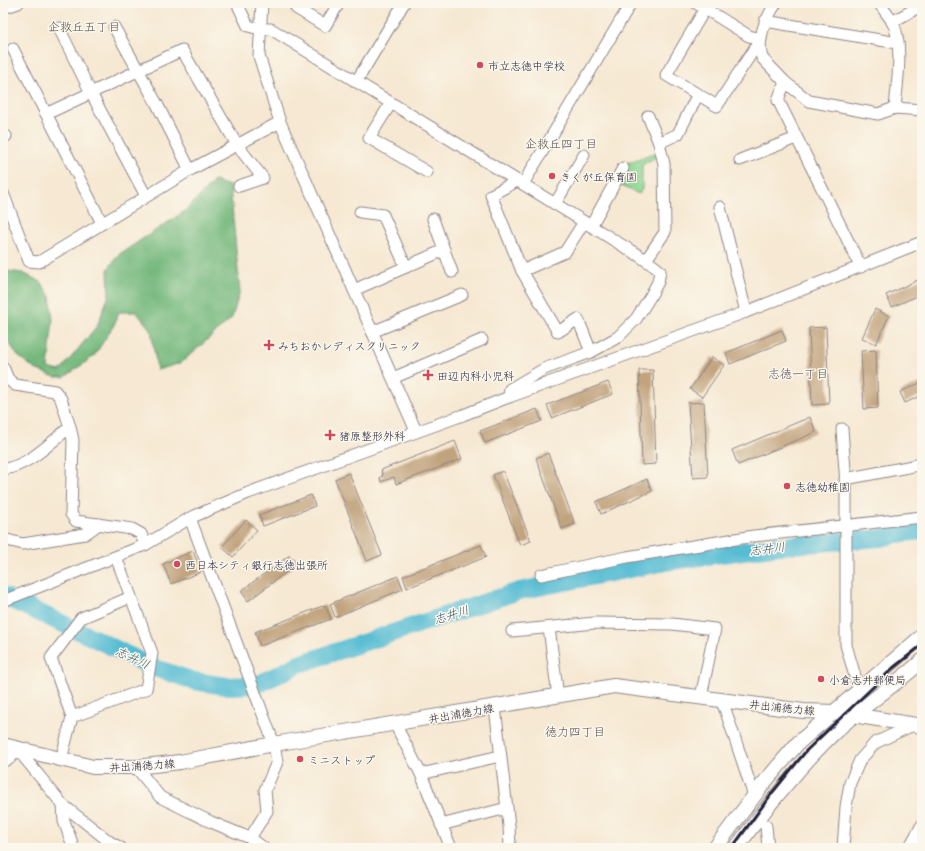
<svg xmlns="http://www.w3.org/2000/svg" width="925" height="851" font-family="'Playpen Sans','Klee One',sans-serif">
<rect width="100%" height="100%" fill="#fbf7ec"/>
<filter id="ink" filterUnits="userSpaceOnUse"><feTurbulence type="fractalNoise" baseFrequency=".025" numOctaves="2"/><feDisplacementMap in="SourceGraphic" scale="8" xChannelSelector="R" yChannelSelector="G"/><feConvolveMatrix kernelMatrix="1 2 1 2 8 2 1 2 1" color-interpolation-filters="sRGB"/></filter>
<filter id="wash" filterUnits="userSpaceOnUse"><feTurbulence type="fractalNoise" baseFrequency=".012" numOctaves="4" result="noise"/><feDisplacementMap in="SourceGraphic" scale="16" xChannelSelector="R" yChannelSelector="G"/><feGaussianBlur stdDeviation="0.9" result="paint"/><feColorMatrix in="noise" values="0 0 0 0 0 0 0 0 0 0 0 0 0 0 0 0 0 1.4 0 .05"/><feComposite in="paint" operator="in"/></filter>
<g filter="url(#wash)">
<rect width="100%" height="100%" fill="#f6e8d2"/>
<polygon fill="#8fd792" stroke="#587c66" points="658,151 659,155 642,165 642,189 639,194 617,184 625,165 628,163"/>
<polygon fill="#73b87c" stroke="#4a6d5c" points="214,181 230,186 240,291 232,318 181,363 157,370 151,330 136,312 119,312 114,325 94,356 65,377 55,377 35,369 18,356 4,335 3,274 7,271 23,273 41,282 50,296 53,319 48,368 60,371 97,326 109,295 108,269 118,255 185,211"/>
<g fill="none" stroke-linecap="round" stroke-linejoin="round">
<polyline stroke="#55bcd3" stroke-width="18" points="3,596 100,641 152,667 194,681 225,686 257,685 299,664 519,591 671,561 779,546 881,538 896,534 922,531"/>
</g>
<g id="blocks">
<g fill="#c1a37d">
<polygon points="922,278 922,294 892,307 886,295"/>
<polygon points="875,309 889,316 876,344 862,338"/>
<polygon points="826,327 829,404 812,405 809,328"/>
<polygon points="782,330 786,341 730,364 726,353"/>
<polygon points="876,350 878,408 864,409 861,351"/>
<polygon points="712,357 724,365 702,397 690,389"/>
<polygon points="639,370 653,370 656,464 642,465"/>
<polygon points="608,382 613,394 552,418 547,405"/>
<polygon points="922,382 922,395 905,403 900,392"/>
<polygon points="704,402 708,477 693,478 688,403"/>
<polygon points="537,409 542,421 485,443 480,431"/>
<polygon points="810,417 816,432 738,465 732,450"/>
<polygon points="455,441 462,459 396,484 394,477 381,482 380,477 383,476 381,470"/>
<polygon points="548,453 575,524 562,529 536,458"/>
<polygon points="503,471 531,541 520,545 493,475"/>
<polygon points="349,473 382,555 367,561 335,479"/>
<polygon points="647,479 652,491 601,514 596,502"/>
<polygon points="311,495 315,506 263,526 259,515"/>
<polygon points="246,520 257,530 233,557 222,547"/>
<polygon points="481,545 486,557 407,588 403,576"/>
<polygon points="193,551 201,572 171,584 163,564"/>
<polygon points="290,555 297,564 248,601 241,591"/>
<polygon points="398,576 403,589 335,617 330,604"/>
<polygon points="325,605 331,619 260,646 255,632"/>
</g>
</g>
</g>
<g filter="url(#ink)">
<use href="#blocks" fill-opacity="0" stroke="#8c8586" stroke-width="1"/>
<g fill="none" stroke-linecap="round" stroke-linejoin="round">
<g stroke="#8c8586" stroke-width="13">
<g id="minor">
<polyline points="237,3 248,26 260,29 271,29 638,255 654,266 660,271 658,282 650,297 636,319 618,337 591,352 544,369 510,389 509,397"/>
<polyline points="262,3 259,56 280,122 416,431"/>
<polyline points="296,3 296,8 325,26 339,3"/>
<polyline points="696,3 749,36 761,39"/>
<path d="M776 3C766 19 756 38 762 58L785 82 809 101 878 114 895 108 922 110"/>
<path d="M879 3C883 9 888 15 892 21 904 43 897 84 895 108"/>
<polyline points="3,8 18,3"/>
<polyline points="705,9 666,75 717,106 760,40"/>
<polyline points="765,21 898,43"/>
<polyline points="892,22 922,5"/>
<polyline points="114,27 157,104 190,170"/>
<polyline points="59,28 91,93 146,196"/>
<polyline points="13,49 102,223"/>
<polyline points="356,82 404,3"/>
<polyline points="785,82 778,100 861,267"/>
<polyline points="391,103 369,138 427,172"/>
<polyline points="46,114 182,50 237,145 263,178 239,186"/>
<polyline points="3,137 6,136"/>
<polyline points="659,143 678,134 698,94"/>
<polyline points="740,160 796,138"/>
<polyline points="517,181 491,195 522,271 565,252 584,222"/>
<polyline points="523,184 631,3"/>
<polyline points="3,193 29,261 39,262 190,170 280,122"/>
<polyline points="555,204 584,155"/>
<polyline points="720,207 746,312"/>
<polyline points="360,212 383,215 406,267"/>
<polyline points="433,219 452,272"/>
<polyline points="591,226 623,168"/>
<polyline points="646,260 665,232 664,164 659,143 648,116"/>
<polyline points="522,271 558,332 578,319 591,352"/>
<polyline points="354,290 444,250"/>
<polyline points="372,332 462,295"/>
<polyline points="3,367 8,379 15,385 55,391 61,399 70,427 73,440 71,514 76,521 132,529 141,534 145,545"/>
<polyline points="393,378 482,340"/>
<polyline points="842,429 846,484 846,645 859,690"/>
<path d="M3 469C28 467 51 442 70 427"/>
<polyline points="845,479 918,465 922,460"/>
<polyline points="190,518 274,744 277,762 265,790 267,811 250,838"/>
<polyline points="3,539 23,544 85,534 99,524"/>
<polyline points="541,575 627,557 754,536 922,517"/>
<polyline points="3,601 145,545 190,518 248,493 463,415 509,397 746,312 922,242"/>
<polyline points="549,628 558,696"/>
<polyline points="512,631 595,623 672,624 715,629 701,697"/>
<polyline points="721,700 726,712 754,796"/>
<polyline points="495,707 509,826 510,848"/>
<polyline points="72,717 51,658 81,618 131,597"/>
<polyline points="395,724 421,774 451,848"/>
<polyline points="61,760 72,717 146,689 152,653 116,557"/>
<polyline points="3,761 9,759 18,750 63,805 110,842 121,848"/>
<polyline points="136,767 160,797 211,822 250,838 264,848"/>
<polyline points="421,774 500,756"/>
<polyline points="63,805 64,821 72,843 71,848"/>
<polyline points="758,818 766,826 768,848"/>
<polyline points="441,825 507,808"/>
<polyline points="843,848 846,807 850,783 860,760 875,743 913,725"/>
<polyline points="909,848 922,825"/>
</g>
</g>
<g stroke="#8c8586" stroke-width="16">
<g id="major">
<polyline points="3,745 93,767 136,767 180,762 274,744 614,686 766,706 803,711 834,712 922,726"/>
<polyline points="715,848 763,784 798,743 922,636"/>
<path d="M736 848C767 806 799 766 837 730 864 705 895 685 922 661"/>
</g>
</g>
<use href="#minor" stroke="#fff" stroke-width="11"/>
<use href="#major" stroke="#fff" stroke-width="14"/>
<polyline stroke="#22223b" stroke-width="3" points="732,848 772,793 807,750 893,668 922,645"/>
</g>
</g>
<g fill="#d1495b" stroke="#fbf7ec" stroke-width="1.5">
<circle cx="480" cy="65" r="4"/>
<circle cx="552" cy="176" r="4"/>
<path d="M267 339h4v4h4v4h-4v4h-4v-4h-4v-4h4z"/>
<path d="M426 369h4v4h4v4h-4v4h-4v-4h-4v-4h4z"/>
<path d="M328 429h4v4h4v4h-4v4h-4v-4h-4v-4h4z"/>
<circle cx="787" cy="486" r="4"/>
<circle cx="177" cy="564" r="4"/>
<circle cx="821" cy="679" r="4"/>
<circle cx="300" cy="759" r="4"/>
</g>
<g text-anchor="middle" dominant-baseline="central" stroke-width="3" stroke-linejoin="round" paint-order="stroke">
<g font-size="11" fill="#22223b" stroke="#fbf7ec" text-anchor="start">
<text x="488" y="65">市立志徳中学校</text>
<text x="560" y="176">きくが丘保育園</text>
<text x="278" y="345">みちおかレディスクリニック</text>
<text x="437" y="375">田辺内科小児科</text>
<text x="339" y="435">猪原整形外科</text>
<text x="795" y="486">志徳幼稚園</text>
<text x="185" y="564">西日本シティ銀行志徳出張所</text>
<text x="829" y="679">小倉志井郵便局</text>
<text x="308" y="759">ミニストップ</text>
</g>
<g font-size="11" fill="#22223b" stroke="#fbf7ec">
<text transform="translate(782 707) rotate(6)">井出浦徳力線</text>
<text transform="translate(461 713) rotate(-10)">井出浦徳力線</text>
<text transform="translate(142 765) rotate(-4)">井出浦徳力線</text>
</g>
<g font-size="12" fill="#5a4f52" stroke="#fbf7ec">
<text x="84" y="26">企救丘五丁目</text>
<text x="561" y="143">企救丘四丁目</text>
<text x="798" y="373">志徳一丁目</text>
<text x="575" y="731">徳力四丁目</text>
</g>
<g font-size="12" font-style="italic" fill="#345870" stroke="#fbf7ec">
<text transform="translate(767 548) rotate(-7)">志井川</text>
<text transform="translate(451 614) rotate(-18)">志井川</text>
<text transform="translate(133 657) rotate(25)">志井川</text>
</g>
</g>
<rect width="925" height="851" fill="none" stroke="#fbf7ec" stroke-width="16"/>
</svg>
